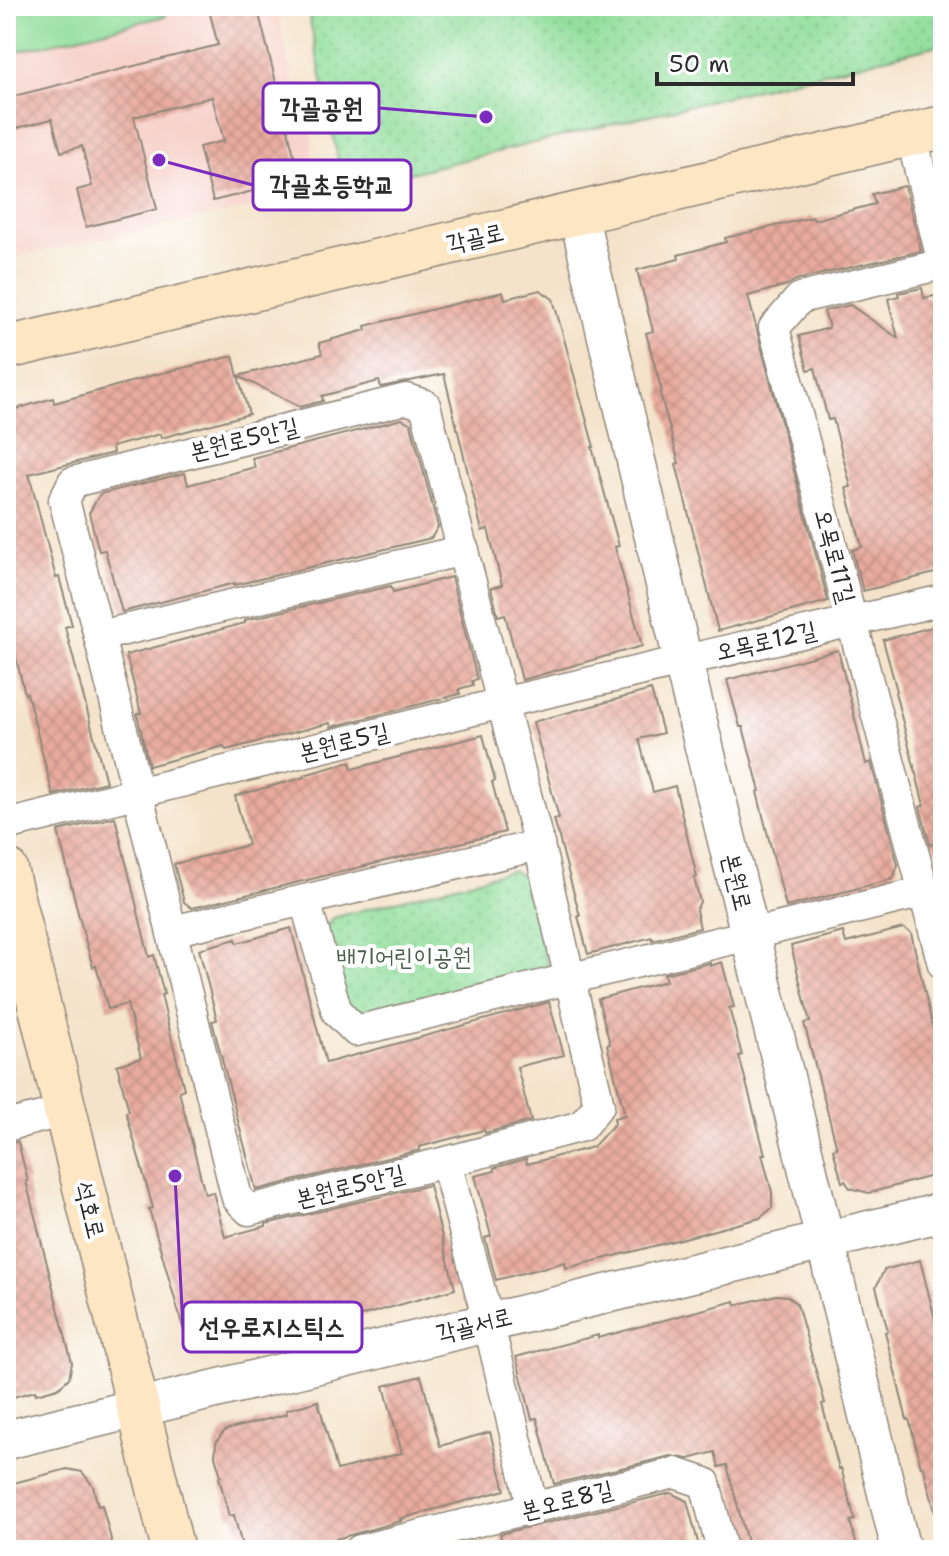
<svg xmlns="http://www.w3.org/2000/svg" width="949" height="1556" font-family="'Shantell Sans','Poor Story',sans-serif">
<defs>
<pattern id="grass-dots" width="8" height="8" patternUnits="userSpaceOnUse" patternTransform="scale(2)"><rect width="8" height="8" fill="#92de9b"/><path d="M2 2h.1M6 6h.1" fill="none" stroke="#7ebf86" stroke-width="1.8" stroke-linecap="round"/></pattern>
<pattern id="building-cross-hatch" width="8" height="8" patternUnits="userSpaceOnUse" patternTransform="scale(2)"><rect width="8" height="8" fill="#e8ab9e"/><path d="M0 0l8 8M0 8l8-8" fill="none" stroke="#c79388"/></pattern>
</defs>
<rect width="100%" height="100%" fill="#fff"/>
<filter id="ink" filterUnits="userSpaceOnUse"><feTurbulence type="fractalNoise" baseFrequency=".0125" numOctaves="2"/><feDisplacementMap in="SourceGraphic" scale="16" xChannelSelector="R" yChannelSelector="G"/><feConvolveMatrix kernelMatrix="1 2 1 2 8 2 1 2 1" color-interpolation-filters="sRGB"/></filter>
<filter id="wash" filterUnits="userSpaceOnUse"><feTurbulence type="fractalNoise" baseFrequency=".006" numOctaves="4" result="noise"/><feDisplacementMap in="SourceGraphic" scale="32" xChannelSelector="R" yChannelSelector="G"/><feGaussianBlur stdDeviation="1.8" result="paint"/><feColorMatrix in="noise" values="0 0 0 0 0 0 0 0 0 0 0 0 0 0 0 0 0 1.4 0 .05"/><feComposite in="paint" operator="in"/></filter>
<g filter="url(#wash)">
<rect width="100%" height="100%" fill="#f4e3ca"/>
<polygon fill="#f7d0c9" points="6,6 277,6 296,101 312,127 312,194 6,259"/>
<g fill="url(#grass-dots)" stroke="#5e8463" stroke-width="2">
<polygon points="307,6 943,6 943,44 344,189"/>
<polygon points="512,870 524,877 548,967 541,979 349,1020 325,929 332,918"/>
</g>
<polygon fill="#92de9b" stroke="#5e8463" stroke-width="2" points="6,6 164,6 166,16 6,54"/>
<g id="blocks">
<g fill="url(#building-cross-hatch)">
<polygon points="208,6 257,6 300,179 213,201 199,147 224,141 212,97 134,117 157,209 86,227 77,190 92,186 82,146 61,152 52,119 6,131 6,98 218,45"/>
<polygon points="905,186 921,251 796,280 787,285 748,296 828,601 718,631 676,464 679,463 660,393 662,392 646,333 653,331 637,270 679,259 678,255 726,242 725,238 813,217 814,220 875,204 872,194"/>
<polygon points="922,288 924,298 935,296 943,327 943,571 863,591 852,550 862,547 846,488 851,487 833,419 828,420 815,368 808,370 799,336 829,328 824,311 850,305 898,338 888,299 899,296 898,293"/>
<polygon points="540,290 553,299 594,447 592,447 619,546 615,547 642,646 522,680 505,614 498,616 491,588 502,585 488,529 482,531 444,374 381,387 379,381 322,396 323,401 300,407 238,376 249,414 161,438 160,434 112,447 113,453 29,474 56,578 59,577 72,625 65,627 106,782 53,795 27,693 25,694 13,646 15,646 6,611 6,412 53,398 54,403 145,378 145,377 233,356 238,376 322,354 319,343 366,330 365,326 503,292 505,299"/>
<polygon points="402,419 411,424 438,527 431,538 235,585 235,583 122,612 105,550 99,551 89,513 100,494 185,473 188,485 255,467 252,458"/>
<polygon points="451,577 477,679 472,681 473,685 459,689 460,694 331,727 330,723 226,750 224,746 149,766 137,714 141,713 126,655 245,623 245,620 391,586 393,592"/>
<polygon points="943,624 943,849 936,850 934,844 930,845 920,807 924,805 895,692 897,691 883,640"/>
<polygon points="838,650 866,764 871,762 898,865 893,879 786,907 757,792 760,791 743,727 740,727 727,680"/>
<polygon points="651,690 663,733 639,739 653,792 675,786 697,877 694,878 700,902 696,910 700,928 652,940 652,937 588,954 578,916 580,916 554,819 559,818 533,722"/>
<polygon points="483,735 495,781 492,782 505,832 192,908 184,902 174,864 248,845 235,796 305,777 304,775 350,762 352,769"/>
<polygon points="115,817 149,957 154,955 164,994 161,995 184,1089 179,1091 205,1194 213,1192 225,1237 266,1226 266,1224 429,1185 455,1289 336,1323 335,1319 263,1338 261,1332 202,1348 186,1338 149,1209 153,1208 126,1112 129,1111 117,1065 141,1058 127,1004 108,1009 96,966 93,967 79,917 58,831"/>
<polygon points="291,928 326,1063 549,1002 564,1055 517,1067 531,1121 485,1133 484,1130 419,1147 420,1150 256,1190 212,1021 217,1020 199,949 236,939 237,943"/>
<polygon points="903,928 911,933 934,1032 943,1030 943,1173 869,1193 850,1188 845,1181 842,1182 833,1149 837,1148 804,1023 810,1022 791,946 843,932 846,943"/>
<polygon points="722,962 734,1007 729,1008 742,1055 739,1056 765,1154 762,1154 772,1192 772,1208 760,1218 639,1250 566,1268 565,1262 496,1280 485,1238 491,1236 475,1176 495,1171 494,1168 526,1159 527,1164 593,1147 615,1123 614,1118 625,1115 607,1045 610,1044 598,999 666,981 664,974 710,963 710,966"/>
<polygon points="18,1142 28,1181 26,1181 72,1363 69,1378 58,1388 36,1394 35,1391 6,1399 6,1144"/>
<polygon points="920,1260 935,1319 943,1317 943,1514 936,1515 923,1466 921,1467 909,1419 907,1420 885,1332 888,1331 876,1287 884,1270"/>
<polygon points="776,1295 788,1296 797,1304 825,1403 822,1404 839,1469 841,1468 855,1520 850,1521 858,1550 749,1550 727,1465 719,1467 715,1452 689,1459 671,1456 554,1484 537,1418 532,1419 516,1357 598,1335 598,1338 735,1301 736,1305"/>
<polygon points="421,1376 440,1446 490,1432 505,1490 400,1519 401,1521 296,1550 243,1550 234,1515 229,1516 219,1477 221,1476 215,1456 216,1443 221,1435 226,1430 287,1414 286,1410 318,1401 337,1470 402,1453 384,1386"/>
<polygon points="67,1469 82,1472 93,1486 98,1506 102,1505 113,1547 101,1550 6,1550 6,1485"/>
<polygon points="671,1493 687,1501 700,1550 504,1550 500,1534"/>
</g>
</g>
</g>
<g filter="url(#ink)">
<use href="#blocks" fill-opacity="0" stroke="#90877a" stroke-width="2"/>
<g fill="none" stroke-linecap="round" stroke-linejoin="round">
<g stroke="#90877a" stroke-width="33">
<g id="minor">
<polyline points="911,135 943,263"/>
<polyline points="943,264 800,298 774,328 943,964"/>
<polygon points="406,399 425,405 539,845 599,1105 582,1126 446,1162 249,1210 237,1198 99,636 64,500 73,482"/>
<polyline points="99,636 464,550"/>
<polyline points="6,825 502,703 943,600"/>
<polyline points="305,901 337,1012 356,1031 924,892"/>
<polyline points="172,931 539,845"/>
<polyline points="6,1126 65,1111"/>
<polyline points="446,1162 488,1321 533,1509"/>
<polyline points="360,1550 675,1473 705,1483 722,1550"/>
</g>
</g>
<g stroke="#90877a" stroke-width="41">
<g id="tertiary">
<polyline points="578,213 683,661 901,1550"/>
<polyline points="6,1440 943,1212"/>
</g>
</g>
<g stroke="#90877a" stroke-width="45">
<g id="secondary">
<polyline points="6,348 943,127"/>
<polyline points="6,869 173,1550"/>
</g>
</g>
<use href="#minor" stroke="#fff" stroke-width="30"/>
<use href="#tertiary" stroke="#fff" stroke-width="38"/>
<use href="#secondary" stroke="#fce6c4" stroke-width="42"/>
</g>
</g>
<g text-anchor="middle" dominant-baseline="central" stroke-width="8" stroke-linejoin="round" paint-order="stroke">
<g font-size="24" fill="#2b2b2b" stroke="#fff">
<text transform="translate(475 238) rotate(-13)">각골로</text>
<text transform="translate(244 439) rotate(-14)">본원로5안길</text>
<text transform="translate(835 556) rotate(75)">오목로11길</text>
<text transform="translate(766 641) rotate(-13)">오목로12길</text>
<text transform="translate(344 742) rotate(-14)">본원로5길</text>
<text transform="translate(737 882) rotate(76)">본원로</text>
<text transform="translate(350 1186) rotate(-14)">본원로5안길</text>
<text transform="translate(90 1210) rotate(76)">석호로</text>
<text transform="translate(474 1325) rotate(-14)">각골서로</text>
<text transform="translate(567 1500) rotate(-14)">본오로8길</text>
</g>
<g font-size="24" fill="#4a614d" stroke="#fff">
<text x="404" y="957">배기어린이공원</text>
</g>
</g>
<path fill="none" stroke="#7b2cbf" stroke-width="3" d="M486 117L379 108M159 160L253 185M175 1176L183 1327"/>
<g fill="#7b2cbf" stroke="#fff" stroke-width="3">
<circle cx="486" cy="117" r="8"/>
<circle cx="159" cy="160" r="8"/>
<circle cx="175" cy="1176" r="8"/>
</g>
<g fill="#fff" stroke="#7b2cbf" stroke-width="3">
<rect x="263" y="83" width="116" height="50" rx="8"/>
<rect x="253" y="160" width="158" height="50" rx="8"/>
<rect x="183" y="1302" width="179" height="50" rx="8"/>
</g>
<g font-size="26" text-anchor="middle" font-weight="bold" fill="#2b2b2b">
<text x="321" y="117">각골공원</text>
<text x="332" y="194">각골초등학교</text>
<text x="272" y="1336">선우로지스틱스</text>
</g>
<rect width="949" height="1556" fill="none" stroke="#fff" stroke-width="32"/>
<path d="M657 72v12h196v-12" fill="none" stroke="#2b2b2b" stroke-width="4"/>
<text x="669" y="72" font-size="24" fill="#2b2b2b" stroke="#ffffff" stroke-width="6" paint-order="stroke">50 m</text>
</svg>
